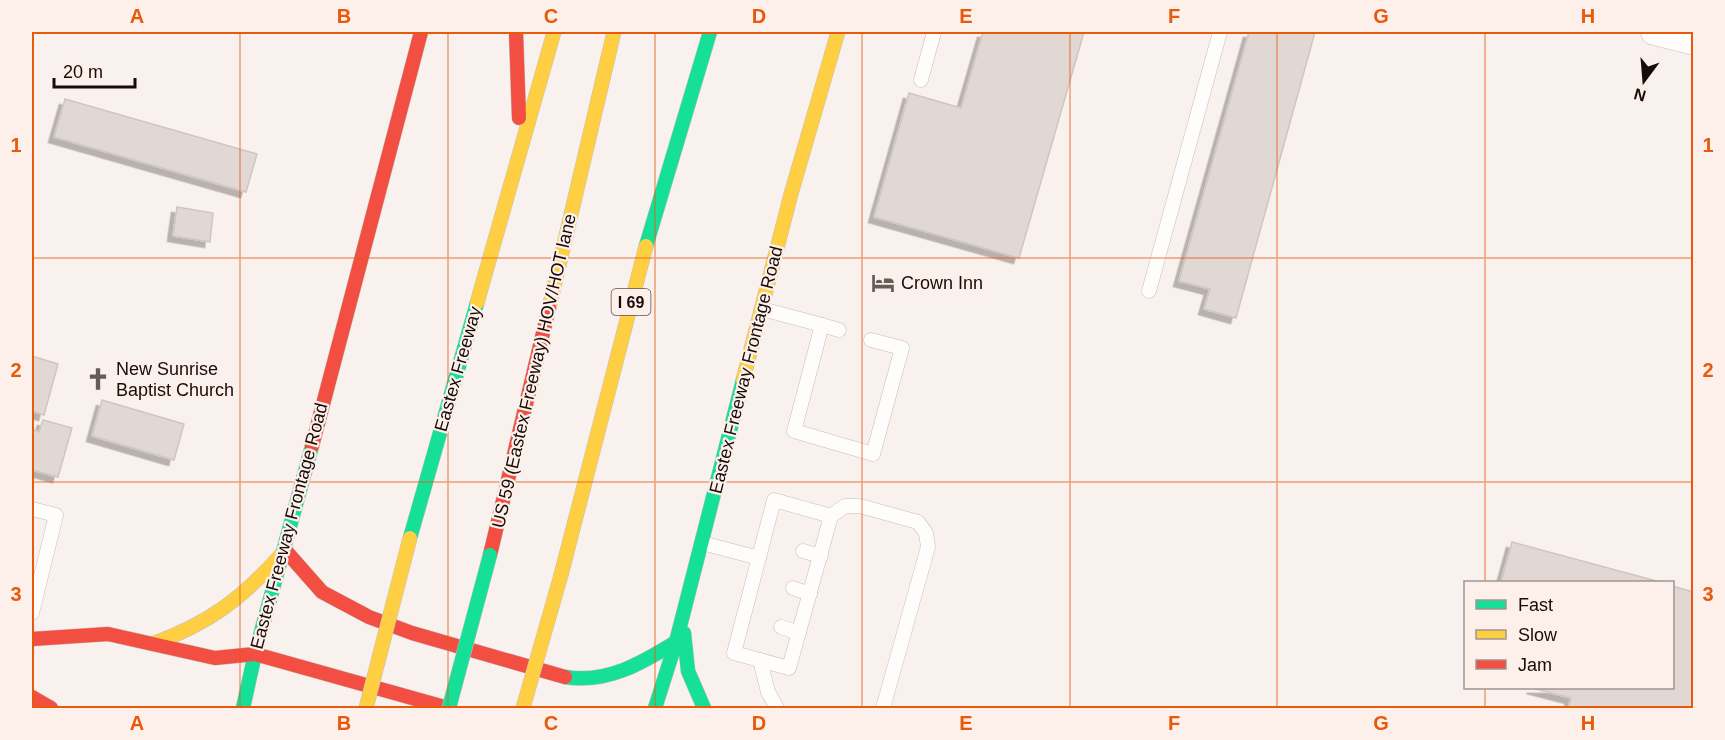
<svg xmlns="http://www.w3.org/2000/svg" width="1725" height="740" font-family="Arial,sans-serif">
<defs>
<filter id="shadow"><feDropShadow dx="-5.5" dy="5.5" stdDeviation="0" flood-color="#0004"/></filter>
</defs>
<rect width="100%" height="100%" fill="#f9f1ee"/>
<g fill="#e1d8d4" stroke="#cfc6c2" stroke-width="1.5" filter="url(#shadow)">
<polygon points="983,32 1084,32 1019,258 874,217 909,93 961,108"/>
<polygon points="1249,32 1315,32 1236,318 1204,309 1210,289 1179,281"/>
<polygon points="65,99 257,154 246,192 54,137"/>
<polygon points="177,207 213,213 210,242 173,236"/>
<polygon points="32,356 58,364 44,415 32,411"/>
<polygon points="102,400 184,424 174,460 92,436"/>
<polygon points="43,420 72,428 58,477 32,470 32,429 39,432"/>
<polygon points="1512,542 1660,582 1501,582"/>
<polygon points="1672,586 1694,592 1694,708 1568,708 1571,698 1532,688 1672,688"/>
</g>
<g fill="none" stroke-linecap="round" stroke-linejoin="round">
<g stroke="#c7beba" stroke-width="15">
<g id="lane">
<polyline points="921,80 934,32"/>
<polyline points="1149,291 1220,32"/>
<polyline points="762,309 822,325 794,431 873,454 902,348 871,340"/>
<polyline points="822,325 839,330"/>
<polyline points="32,509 56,515 32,613"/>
<polyline points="831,516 774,500 734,653 789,668 831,516 845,506 860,506 918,522 926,533 928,547 883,708"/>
<polyline points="702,543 759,558"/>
<polyline points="803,551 821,556"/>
<polyline points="793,588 810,594"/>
<polyline points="781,627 799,633"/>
<polyline points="760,660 768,692 777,708"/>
</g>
</g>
<g stroke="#c7beba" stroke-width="27">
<polyline id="street" points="1654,32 1694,42"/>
</g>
<g stroke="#c7beba" stroke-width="15">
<g id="fast">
<polyline points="646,246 710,32"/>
<polyline points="410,538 477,303"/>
<polyline points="684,633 688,671 704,708"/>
<path d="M565 677C607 684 642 663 676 642"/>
<polyline points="243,708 255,654 312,446"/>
<polyline points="655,708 676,642 743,380"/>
</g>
</g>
<g stroke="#c7beba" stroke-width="15">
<g id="slow">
<polyline points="477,303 554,32"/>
<polyline points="549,308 614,32"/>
<polyline points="743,380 791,194 838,32"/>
<polyline points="561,575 646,246"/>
<path d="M152 644C208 624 240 600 280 556"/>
</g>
</g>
<g stroke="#c7beba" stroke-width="15">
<g id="jam">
<polyline points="516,32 519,118"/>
<polyline points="312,446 421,32"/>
<polyline points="285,550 322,592 369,617 412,633 565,677"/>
<polyline points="490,555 549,308"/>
<polyline points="32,639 108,634 215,658 255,654 448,708"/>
<polyline points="32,697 51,708"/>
</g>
</g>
<use href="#lane" stroke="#fefdfc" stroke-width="14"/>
<use href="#street" stroke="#fefdfc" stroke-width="26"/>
<use href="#fast" stroke="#16e098" stroke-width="14"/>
<use href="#slow" stroke="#ffcf43" stroke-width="14"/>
<use href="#jam" stroke="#f24e42" stroke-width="14"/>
<g stroke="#c7beba" stroke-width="15" stroke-linecap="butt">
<polyline id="fast-bridge" points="449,708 490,555"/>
</g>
<g stroke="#c7beba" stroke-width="15" stroke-linecap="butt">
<g id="slow-bridge">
<polyline points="366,708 410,538"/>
<polyline points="523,708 561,575"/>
</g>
</g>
<use href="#fast-bridge" stroke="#16e098" stroke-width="14"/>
<use href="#slow-bridge" stroke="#ffcf43" stroke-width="14"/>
</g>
<path fill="none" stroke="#e8590c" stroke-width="1.5" stroke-opacity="0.55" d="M240 32V708M448 32V708M655 32V708M862 32V708M1070 32V708M1277 32V708M1485 32V582M32 258H1694M32 482H1694M1485 688V708"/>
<defs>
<g id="hotel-bare" transform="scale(1.8)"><path d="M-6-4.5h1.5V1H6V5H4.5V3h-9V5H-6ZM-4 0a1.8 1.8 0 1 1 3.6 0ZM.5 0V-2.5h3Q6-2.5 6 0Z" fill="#655c58" stroke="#fdf0ea" stroke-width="2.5" paint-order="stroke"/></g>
<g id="church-bare" transform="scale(1.8)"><path d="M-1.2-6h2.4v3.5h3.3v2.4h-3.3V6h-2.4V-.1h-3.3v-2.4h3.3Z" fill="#655c58" stroke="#fdf0ea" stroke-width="2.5" paint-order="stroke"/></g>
</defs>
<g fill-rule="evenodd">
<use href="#hotel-bare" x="883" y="283"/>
<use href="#church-bare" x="98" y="379"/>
</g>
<g text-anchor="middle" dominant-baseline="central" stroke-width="4.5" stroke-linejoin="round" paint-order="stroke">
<rect fill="#fdf0ea" stroke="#5b504c" stroke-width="1.5" x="611.5" y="289" width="39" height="26" rx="4.5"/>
<g font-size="16" font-weight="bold" fill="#160c08">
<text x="631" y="302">I 69</text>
</g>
<g font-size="18" fill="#160c08" stroke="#fdf0ea" text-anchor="start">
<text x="901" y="283">Crown Inn</text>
<text x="116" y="369">New Sunrise<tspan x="116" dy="21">Baptist Church</tspan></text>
</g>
<g font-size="18" fill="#160c08" stroke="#fdf0ea">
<text transform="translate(458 369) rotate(-74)">Eastex Freeway</text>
<text transform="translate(746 370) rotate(-76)">Eastex Freeway Frontage Road</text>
<text transform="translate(534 371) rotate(-77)">US 59 (Eastex Freeway) HOV/HOT lane</text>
<text transform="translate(289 526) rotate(-75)">Eastex Freeway Frontage Road</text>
</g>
</g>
<rect width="1725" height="740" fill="none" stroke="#fdf0ea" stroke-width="66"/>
<rect x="1464" y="581" width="210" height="108" fill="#fdf0ea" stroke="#a19590" stroke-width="1.5"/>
<rect x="1476" y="600" width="30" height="9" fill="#16e098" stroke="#a19590" stroke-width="1.5"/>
<text x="1518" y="611" font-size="18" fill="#160c08">Fast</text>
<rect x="1476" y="630" width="30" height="9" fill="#ffcf43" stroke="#a19590" stroke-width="1.5"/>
<text x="1518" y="641" font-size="18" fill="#160c08">Slow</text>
<rect x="1476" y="660" width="30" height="9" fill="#f24e42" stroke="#a19590" stroke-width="1.5"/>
<text x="1518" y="671" font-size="18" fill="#160c08">Jam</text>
<g transform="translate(1644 81) rotate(196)" stroke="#fdf0ea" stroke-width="4.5" paint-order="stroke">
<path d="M0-4.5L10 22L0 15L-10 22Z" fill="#160c08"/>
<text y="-9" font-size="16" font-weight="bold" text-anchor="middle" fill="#160c08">N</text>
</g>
<path d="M54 78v9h81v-9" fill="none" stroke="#160c08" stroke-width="3"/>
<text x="63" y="78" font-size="18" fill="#160c08" stroke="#fdf0ea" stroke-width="4.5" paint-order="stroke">20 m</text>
<rect x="33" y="33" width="1659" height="674" fill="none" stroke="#e8590c" stroke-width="2"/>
<g font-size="20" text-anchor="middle" font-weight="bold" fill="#e8590c">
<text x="137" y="23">A</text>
<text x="344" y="23">B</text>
<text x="551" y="23">C</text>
<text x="759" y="23">D</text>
<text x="966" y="23">E</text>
<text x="1174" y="23">F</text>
<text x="1381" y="23">G</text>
<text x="1588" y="23">H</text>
<text x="16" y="152">1</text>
<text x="1708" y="152">1</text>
<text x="16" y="377">2</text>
<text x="1708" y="377">2</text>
<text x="16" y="601">3</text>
<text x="1708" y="601">3</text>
<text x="137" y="730">A</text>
<text x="344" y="730">B</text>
<text x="551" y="730">C</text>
<text x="759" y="730">D</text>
<text x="966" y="730">E</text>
<text x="1174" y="730">F</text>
<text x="1381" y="730">G</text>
<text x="1588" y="730">H</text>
</g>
</svg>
